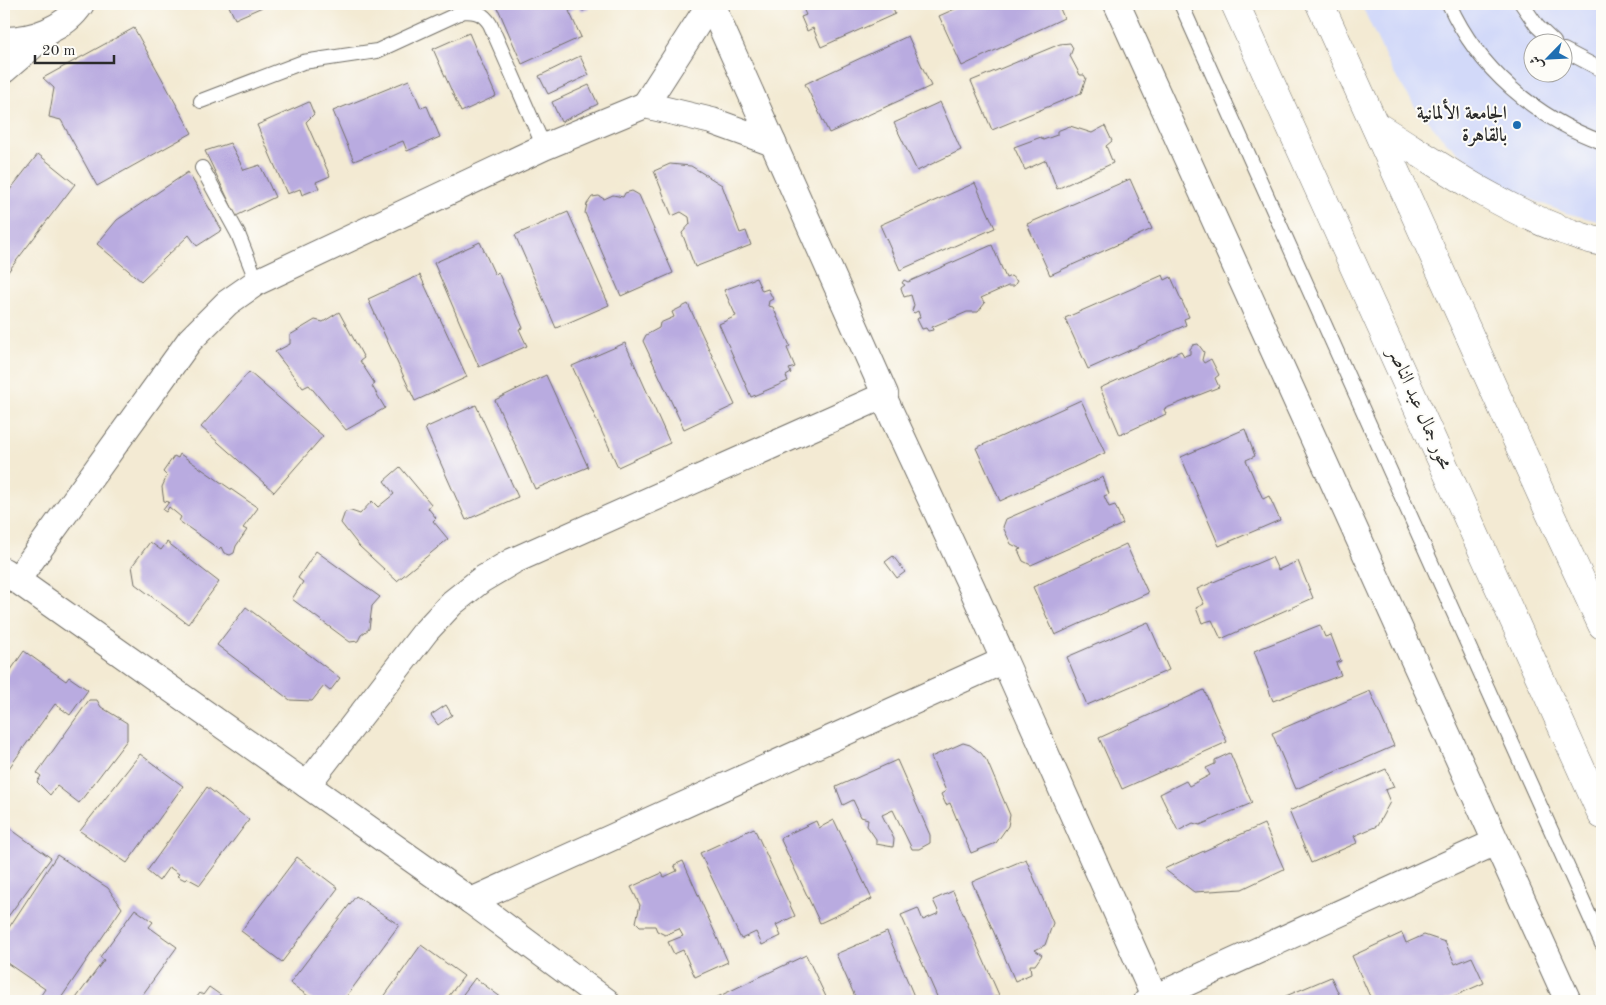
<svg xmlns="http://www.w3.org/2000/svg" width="1606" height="1005" font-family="'Old Standard TT',Amiri,serif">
<rect width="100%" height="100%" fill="#fdfcf7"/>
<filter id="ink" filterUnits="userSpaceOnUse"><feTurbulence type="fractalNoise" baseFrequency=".02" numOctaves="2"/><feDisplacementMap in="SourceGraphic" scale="10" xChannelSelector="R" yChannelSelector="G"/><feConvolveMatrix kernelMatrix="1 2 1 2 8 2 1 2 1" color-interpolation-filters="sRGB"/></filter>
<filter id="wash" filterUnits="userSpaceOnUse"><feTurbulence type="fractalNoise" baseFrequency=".0096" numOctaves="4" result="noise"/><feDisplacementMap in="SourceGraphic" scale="20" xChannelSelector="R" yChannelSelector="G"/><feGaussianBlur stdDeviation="1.12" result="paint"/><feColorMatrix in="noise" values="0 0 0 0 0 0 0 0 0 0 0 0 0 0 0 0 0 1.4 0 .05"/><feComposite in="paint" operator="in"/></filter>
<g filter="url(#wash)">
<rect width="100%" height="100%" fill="#f3ead3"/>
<path fill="#d2d9f9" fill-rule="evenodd" d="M1361 4H1602V222L1566 213 1523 196 1483 172 1447 143 1416 108 1391 69ZM1534 42H1564V72H1534Z"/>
<g id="blocks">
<g fill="#b9abe0">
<polygon points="228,4 269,4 235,19"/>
<polygon points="496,4 591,4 589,8 583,11 578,7 569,11 581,37 522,64"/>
<polygon points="801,4 891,4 895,14 821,47 813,28 807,31 801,17 806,15"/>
<polygon points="966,4 1058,4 1064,18 962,66 939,16"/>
<polygon points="134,28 192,133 97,186 61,120 49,117 54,88 43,78"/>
<polygon points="469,33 496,96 461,112 433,49"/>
<polygon points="908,36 931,86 829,133 805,84"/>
<polygon points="1070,43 1073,48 1070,56 1080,75 1084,75 1086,78 1081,93 992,130 971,81 1060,44"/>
<polygon points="580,56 589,75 548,94 539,76"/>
<polygon points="409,80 421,108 427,106 440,137 407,151 403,141 354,161 333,111"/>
<polygon points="589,85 598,104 561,122 552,102"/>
<polygon points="309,102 314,114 306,122 330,176 316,182 319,188 302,195 300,189 287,194 257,125"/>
<polygon points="940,102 961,150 917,171 894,123"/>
<polygon points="1070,126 1092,133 1105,126 1112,141 1106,146 1113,163 1057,189 1046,160 1025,170 1014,147 1041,137 1043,140 1057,135 1057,131"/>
<polygon points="230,143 244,170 260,165 275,197 236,216 205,151"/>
<polygon points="38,154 75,184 4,277 4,189 9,191"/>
<polygon points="670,164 691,166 722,185 740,233 746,231 751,245 695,267 682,233 690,224 689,217 681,212 672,216 654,171"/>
<polygon points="188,172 222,230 197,246 189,235 141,281 97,244 117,220"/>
<polygon points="1130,179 1152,229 1050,275 1027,224"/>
<polygon points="975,183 995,228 900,270 880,225"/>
<polygon points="632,191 639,195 673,273 621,296 585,213 587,204 592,197 599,196 604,199 613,195 623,197 625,193"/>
<polygon points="568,212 609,305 556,328 515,235"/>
<polygon points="480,242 495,275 498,272 523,328 519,329 527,346 479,367 434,263"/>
<polygon points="992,245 1006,278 1011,276 1017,281 1014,286 1008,286 981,298 985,303 978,312 967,312 932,327 933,330 928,331 926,328 922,329 917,319 920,317 918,311 914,313 912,311 914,305 911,295 904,297 901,288 905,285 902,283 904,280 908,282"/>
<polygon points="420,275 467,377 415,401 368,299"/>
<polygon points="1163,275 1165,280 1171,277 1189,317 1184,319 1186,325 1088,369 1065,318"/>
<polygon points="756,278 762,291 768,289 773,299 769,301 768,306 773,307 790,346 787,348 795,367 789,369 791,373 786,376 788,381 751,397 719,324 736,316 724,290"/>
<polygon points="688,304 735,405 684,429 643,341 646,335 659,328 660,323 674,317 672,312"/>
<polygon points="339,312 364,358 360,361 375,384 372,386 385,408 346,430 309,385 303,388 275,352 290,344 290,335 315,320 323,322"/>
<polygon points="625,343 670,443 618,467 572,366"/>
<polygon points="1198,344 1204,352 1202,360 1204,363 1211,359 1219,375 1215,378 1219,387 1164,409 1166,414 1120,435 1100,388 1181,351 1184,356 1190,354 1190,349 1193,345"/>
<polygon points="249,372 323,436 274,492 201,427"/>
<polygon points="546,375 588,467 535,489 495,400"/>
<polygon points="1081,400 1105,453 1000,501 976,448"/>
<polygon points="476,405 518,497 466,520 425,428"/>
<polygon points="1245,429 1255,456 1246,460 1263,499 1269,496 1280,520 1219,546 1181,457"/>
<polygon points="180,454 258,508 243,528 247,530 236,546 234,553 230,555 224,553 221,547 219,549 179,521 181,517 169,507 166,512 163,510 169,502 164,501 163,495 162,487 167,476 163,472 174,456 178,458"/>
<polygon points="400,467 431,504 428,508 436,518 433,521 448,539 397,581 359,546 341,523 345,512 351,511 360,514 372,501 378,507 394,494 384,481"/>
<polygon points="1103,477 1109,494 1104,496 1109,507 1115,505 1123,524 1031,565 1023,561 1018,550 1021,549 1011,544 1003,527 1006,519"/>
<polygon points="150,542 161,550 167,542 219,582 188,624 135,584 132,566"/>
<polygon points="1126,544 1148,593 1055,635 1033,587"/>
<polygon points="316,551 380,597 372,606 369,629 361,635 358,641 350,642 292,599 303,582 298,578"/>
<polygon points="893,556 905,572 897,578 885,562"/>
<polygon points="1272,557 1278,570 1298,561 1313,598 1221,639 1212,620 1202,623 1196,608 1204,604 1197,589"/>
<polygon points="246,607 340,678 330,691 324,686 312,701 290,700 217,645"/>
<polygon points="1148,622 1169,670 1087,705 1067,657"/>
<polygon points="1320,625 1325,637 1331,635 1341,661 1336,663 1341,675 1273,701 1254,651"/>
<polygon points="24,651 66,681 69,677 88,690 70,715 55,704 9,768 4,765 4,680"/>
<polygon points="1204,690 1227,742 1122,789 1099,738"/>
<polygon points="1370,691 1394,746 1296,789 1272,733"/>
<polygon points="89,700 97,700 101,707 127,723 127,740 79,803 57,786 50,795 37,782 41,776 37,773"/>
<polygon points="446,705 452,715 438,725 431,715"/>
<polygon points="963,743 970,745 981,753 987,761 1010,815 1008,826 996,843 971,853 950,803 946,805 941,794 946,791 931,757"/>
<polygon points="1230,753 1252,803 1200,825 1193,823 1178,831 1160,794 1186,781 1189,786 1210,775 1206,768 1215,764 1215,760"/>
<polygon points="140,754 183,786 127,863 80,831"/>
<polygon points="897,760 930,835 930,843 919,849 912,849 893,810 882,815 894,839 893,847 876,844 876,839 867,826 868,819 861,817 853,800 843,805 836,787"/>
<polygon points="1386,769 1394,787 1385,790 1390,802 1377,826 1354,836 1357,843 1311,863 1289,811"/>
<polygon points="207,787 249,820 200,885 187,878 185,880 177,876 179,874 169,867 159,881 147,871"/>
<polygon points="834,820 872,899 820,923 780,838 816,821 819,828"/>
<polygon points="1264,824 1284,869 1242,889 1194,892 1164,869"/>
<polygon points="5,825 51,858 4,922 4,826"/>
<polygon points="754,828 795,916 776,925 781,936 762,945 756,932 741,939 700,853"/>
<polygon points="57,855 108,888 122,908 59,1001 37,1001 45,989 4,961 4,942 8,935 4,937 4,935"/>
<polygon points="297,857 338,888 282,962 241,931"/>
<polygon points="1026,859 1053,923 1045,945 1035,950 1042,955 1035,965 1030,965 1031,974 1015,981 972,882"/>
<polygon points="683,861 728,962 695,977 683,950 674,954 668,942 683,936 679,929 665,935 657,931 655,926 640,926 636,922 640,905 631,887 662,873 664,877 677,871 674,865"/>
<polygon points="953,891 999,995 986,1001 939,1001 901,915 918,908 923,920 939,913 933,900"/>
<polygon points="356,896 399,925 343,1001 315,1001 290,983"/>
<polygon points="135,909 153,922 149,927 177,947 138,1001 74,1001 104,960 100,957"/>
<polygon points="887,932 916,1001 857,1001 836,954"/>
<polygon points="1402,933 1406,943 1424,935 1445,942 1455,964 1472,957 1484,983 1443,1001 1372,1001 1352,956"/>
<polygon points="421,945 464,976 445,1001 381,1001"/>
<polygon points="806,955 828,1001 709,1001"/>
<polygon points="1331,977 1342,1001 1274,1001"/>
<polygon points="475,978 506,1001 458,1001"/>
<polygon points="209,987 229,1001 194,1001 200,993 203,995"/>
</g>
</g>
</g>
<g filter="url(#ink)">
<use href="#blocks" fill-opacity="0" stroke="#716e66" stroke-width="1"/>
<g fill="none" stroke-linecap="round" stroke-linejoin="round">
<g stroke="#716e66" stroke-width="16">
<g id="service">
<polyline points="1181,4 1602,944"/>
<path d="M1449 4C1478 69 1536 118 1602 142"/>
<polyline points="1522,4 1537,26 1554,42"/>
<polyline points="1564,50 1602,70"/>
<path d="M201 101 303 62 377 51 464 11C476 11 483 13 490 24L544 147"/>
<polyline points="202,168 238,234 257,282"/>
</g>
</g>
<g stroke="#716e66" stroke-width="28">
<g id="minor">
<polyline points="711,4 885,394 883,396 972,588 1156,1001"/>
<polyline points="1117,4 1568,1001"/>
<path d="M4 40C32 40 65 29 81 4"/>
<polyline points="4,70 45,35"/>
<polyline points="645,105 710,4"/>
<polyline points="4,571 471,901 606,1001"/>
<polyline points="17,580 190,340 227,303 257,282 544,147 645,105 712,121 773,143"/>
<polyline points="307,785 426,631 452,603 481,580 513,561 883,396"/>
<polyline points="471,901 1003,661"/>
<polyline points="1147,1001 1496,842"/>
</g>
</g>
<g stroke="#716e66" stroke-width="29">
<g id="secondary">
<polyline points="1235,4 1602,815"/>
<polyline points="1320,4 1547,507 1602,625"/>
<path d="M1375 125C1435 162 1495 205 1562 230 1575 234 1588 240 1602 242"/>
</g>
</g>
<use href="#service" stroke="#fff" stroke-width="14"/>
<use href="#minor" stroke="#fff" stroke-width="26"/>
<use href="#secondary" stroke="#fff" stroke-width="28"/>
</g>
</g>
<circle fill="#1f6fb2" stroke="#fdfcf7" stroke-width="2" cx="1517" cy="125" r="5"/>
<g text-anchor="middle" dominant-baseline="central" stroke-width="4" stroke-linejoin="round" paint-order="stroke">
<g font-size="19" font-weight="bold" fill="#2b2b2b" stroke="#fdfcf7" text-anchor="end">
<text x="1507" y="114">الجامعة الألمانية<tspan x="1507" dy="22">بالقاهرة</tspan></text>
</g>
<g font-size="19" fill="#2b2b2b" stroke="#fdfcf7">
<text transform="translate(1419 409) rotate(66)">محور جمال عبد الناصر</text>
</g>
</g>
<rect width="1606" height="1005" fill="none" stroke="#fdfcf7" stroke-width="20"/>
<g transform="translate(1548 58) rotate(246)"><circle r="24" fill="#fdfcf7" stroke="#a9a8a5"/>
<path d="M0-4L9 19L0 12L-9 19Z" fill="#1f6fb2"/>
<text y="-8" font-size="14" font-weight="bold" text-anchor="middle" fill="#2b2b2b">ش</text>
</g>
<path d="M35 55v8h79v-8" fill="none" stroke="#2b2b2b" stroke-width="2.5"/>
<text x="42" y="55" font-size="15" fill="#2b2b2b" stroke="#fdfcf7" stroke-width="4" paint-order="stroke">20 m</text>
</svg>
